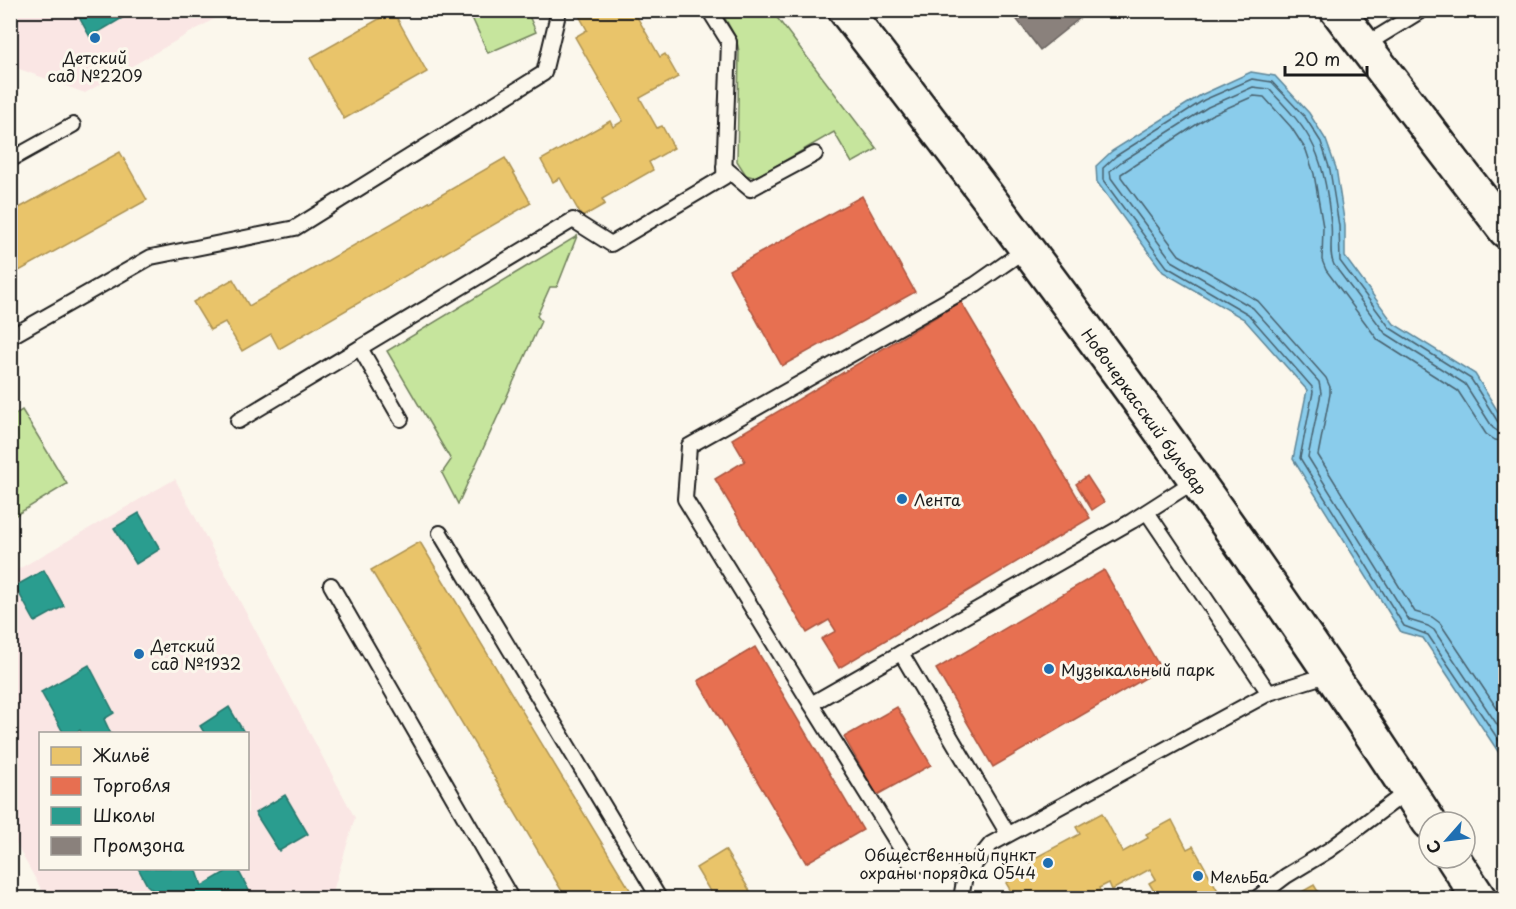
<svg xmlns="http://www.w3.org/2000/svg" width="1516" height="909" font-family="'Playpen Sans',sans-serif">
<rect width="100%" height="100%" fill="#fbf7ec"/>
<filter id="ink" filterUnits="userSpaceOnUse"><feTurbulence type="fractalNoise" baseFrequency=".0167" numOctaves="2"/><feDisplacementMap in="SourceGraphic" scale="12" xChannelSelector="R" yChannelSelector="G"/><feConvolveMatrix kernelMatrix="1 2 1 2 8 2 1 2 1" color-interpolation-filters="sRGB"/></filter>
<g filter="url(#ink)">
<g fill="#fae6e4" fill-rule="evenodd">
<polygon points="10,11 228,11 85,93 11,66"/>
<path d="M175 479 355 818 331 898H46L11 835 10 574ZM40 734H248V868H40Z"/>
</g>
<g fill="#c6e59d" stroke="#71805c" stroke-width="1.5">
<polygon points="469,11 527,11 536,32 488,53"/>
<polygon points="721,11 772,11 877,149 852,163 834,132 762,174 753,177 746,175 737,161 739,51 736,38"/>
<polygon points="577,236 557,287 550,287 537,316 541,321 458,504 442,473 451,460 387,351"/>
<polygon points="22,410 67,484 11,518 11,417"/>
</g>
<polygon fill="#8acceb" stroke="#5e8698" stroke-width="1.5" points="1251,72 1275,76 1309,113 1326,140 1336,168 1345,226 1345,257 1394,324 1475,374 1505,423 1505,762 1423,638 1401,632 1293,459 1307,390 1244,319 1163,272 1097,182 1096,166 1112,151 1201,95"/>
<g fill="#e9c46a" stroke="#ac9253" stroke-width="1.5">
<polygon points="576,10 633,10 660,57 665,54 678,77 640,98 657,128 662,126 674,148 649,162 653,170 602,199 605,204 582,217 560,178 553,182 541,160 610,121 613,127 623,121 575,37 587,30"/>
<polygon points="393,11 427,72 344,119 310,58"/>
<polygon points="120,152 147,200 10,276 10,213"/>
<polygon points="505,158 531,203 279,349 271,334 242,351 225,322 210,330 193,302 233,279 249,306"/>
<polygon points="420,542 635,898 566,898 371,570"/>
<polygon points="1102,813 1123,852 1148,838 1146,834 1172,820 1187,849 1193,846 1222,898 1158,898 1149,883 1156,879 1150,869 1112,890 1109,883 1099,888 1101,894 1098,895 1100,898 1015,898 1006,883 1033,868 1029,861 1080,834 1076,827"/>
<polygon points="725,850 753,896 748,898 714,898 696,868"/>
<polygon points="1314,885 1322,898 1291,898"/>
</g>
<g fill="#e76f51" stroke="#aa5641" stroke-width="1.5">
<polygon points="862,196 915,292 782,366 729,270"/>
<polygon points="961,302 1090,518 839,668 821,639 836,631 829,620 807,633 715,479 745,461 732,439"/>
<polygon points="1087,476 1104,502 1092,510 1076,484"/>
<polygon points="1104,570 1161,669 993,767 936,669"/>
<polygon points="755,647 863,830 806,863 698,681"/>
<polygon points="897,707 931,765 877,795 844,737"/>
</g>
<g fill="#2a9d8f" stroke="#26766c" stroke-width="1.5">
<polygon points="75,10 136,10 90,37"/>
<polygon points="139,513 160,549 136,564 114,528"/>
<polygon points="44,570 64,606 35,622 15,586"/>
<polygon points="89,665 114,713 104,719 111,734 82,734 80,730 73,734 64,734 41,692"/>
<polygon points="229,707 245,734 205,734 200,726"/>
<polygon points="285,795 308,834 279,851 255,813"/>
<polygon points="138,868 196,868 202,886 232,868 237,868 253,898 162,898 147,885"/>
</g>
<polygon fill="#8a817c" stroke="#69635f" stroke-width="1.5" points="1023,10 1090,10 1040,50 1015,17"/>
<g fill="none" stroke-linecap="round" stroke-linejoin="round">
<g stroke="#48626f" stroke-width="1.5">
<polyline points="1506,425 1498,422 1471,379 1390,328 1340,261 1339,226 1330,170 1321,142 1305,117 1272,82 1252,79 1204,100 1116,156 1103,168 1103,180 1167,267 1248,314 1312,387 1313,392 1300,458 1404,626 1428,635 1506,751"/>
<path d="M1506 433 1499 432 1493 428 1465 384 1385 333 1334 265C1328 253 1333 237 1331 224 1328 198 1325 171 1314 147 1304 125 1285 106 1269 89L1253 87 1208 107 1121 162 1110 171 1111 178 1172 261 1253 308 1319 382 1321 393 1308 457 1409 620 1428 626 1434 630 1506 738"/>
<polyline points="1506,442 1495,440 1486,434 1458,391 1378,340 1326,270 1322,260 1323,227 1314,174 1306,150 1291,127 1264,97 1254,96 1211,115 1121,174 1121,177 1179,255 1258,301 1326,378 1330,387 1330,394 1318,455 1415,612 1432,617 1440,623 1506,722"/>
</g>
<g stroke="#1c1c1c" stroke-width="18">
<g id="service">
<polyline points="1365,45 1422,10"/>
<polyline points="10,160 73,125"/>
<polyline points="724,167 750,189 815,154"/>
<polyline points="10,337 151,257 295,228 544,73 559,10"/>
<polyline points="360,348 401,419"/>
<polyline points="238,421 573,220 611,244 724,177 729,42 709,10"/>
<polyline points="1147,512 1269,693"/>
<polyline points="440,533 659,898"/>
<polyline points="331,585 511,898"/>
<polyline points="901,653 1008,834"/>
<polyline points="811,704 685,499 689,446 976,284 1026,249"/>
<polyline points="965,876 908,860 811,704 1132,521 1196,480"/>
<polyline points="961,898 965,876 991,844 1269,693 1330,674"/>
<polyline points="1257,898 1286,876 1329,850 1409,790"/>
</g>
</g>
<g stroke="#1c1c1c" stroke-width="38">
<g id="tertiary">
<path d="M845 10C1049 274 1248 542 1429 822"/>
<polyline points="1337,10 1506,231"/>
<polyline points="1453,858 1479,898"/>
</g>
</g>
<use href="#service" stroke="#fbf7ec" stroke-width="14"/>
<use href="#tertiary" stroke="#fbf7ec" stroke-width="33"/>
</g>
</g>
<g fill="#1f6fb2" stroke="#fbf7ec" stroke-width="2">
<circle cx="95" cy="38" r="6"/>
<circle cx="902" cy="499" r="6"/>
<circle cx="139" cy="654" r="6"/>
<circle cx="1049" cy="669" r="6"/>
<circle cx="1048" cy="863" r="6"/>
<circle cx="1198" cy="876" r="6"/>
</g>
<g text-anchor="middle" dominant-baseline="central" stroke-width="6" stroke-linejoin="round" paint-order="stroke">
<g font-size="16" fill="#1c1c1c" stroke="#fbf7ec" text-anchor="start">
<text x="95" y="57" text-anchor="middle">Детский<tspan x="95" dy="18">сад №2209</tspan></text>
<text x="914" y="499">Лента</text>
<text x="151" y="645">Детский<tspan x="151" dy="18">сад №1932</tspan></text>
<text x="1061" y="669">Музыкальный парк</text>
<text x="1036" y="854" text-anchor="end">Общественный пункт<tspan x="1036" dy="18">охраны порядка 0544</tspan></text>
<text x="1210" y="876">МельБа</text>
</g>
<g font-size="16" fill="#1c1c1c" stroke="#fbf7ec">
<text transform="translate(1145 411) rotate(54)">Новочеркасский бульвар</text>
</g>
</g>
<rect width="1516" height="909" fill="none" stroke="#fbf7ec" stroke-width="36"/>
<rect x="18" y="18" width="1480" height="873" fill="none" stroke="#1c1c1c" stroke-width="2" filter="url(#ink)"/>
<rect x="39" y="732" width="210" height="138" fill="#fbf7ec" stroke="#a29f99" stroke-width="1.5"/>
<rect x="51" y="747" width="30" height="18" fill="#e9c46a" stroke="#a29f99" stroke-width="1.5"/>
<text x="93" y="762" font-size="18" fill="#1c1c1c">Жильё</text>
<rect x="51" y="777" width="30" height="18" fill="#e76f51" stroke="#a29f99" stroke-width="1.5"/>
<text x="93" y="792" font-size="18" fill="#1c1c1c">Торговля</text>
<rect x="51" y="807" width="30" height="18" fill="#2a9d8f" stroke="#a29f99" stroke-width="1.5"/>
<text x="93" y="822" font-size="18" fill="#1c1c1c">Школы</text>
<rect x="51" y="837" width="30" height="18" fill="#8a817c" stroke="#a29f99" stroke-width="1.5"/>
<text x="93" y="852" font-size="18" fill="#1c1c1c">Промзона</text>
<g transform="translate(1447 840) rotate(242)"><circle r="28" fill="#fbf7ec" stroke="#a29f99" stroke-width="1.5"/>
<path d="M0-4.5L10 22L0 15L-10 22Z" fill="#1f6fb2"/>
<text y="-9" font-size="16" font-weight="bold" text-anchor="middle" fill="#1c1c1c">С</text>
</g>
<path d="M1285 66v9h82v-9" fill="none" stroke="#1c1c1c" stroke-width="3"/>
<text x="1294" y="66" font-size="18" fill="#1c1c1c" stroke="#fbf7ec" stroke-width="4.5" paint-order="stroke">20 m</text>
</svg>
